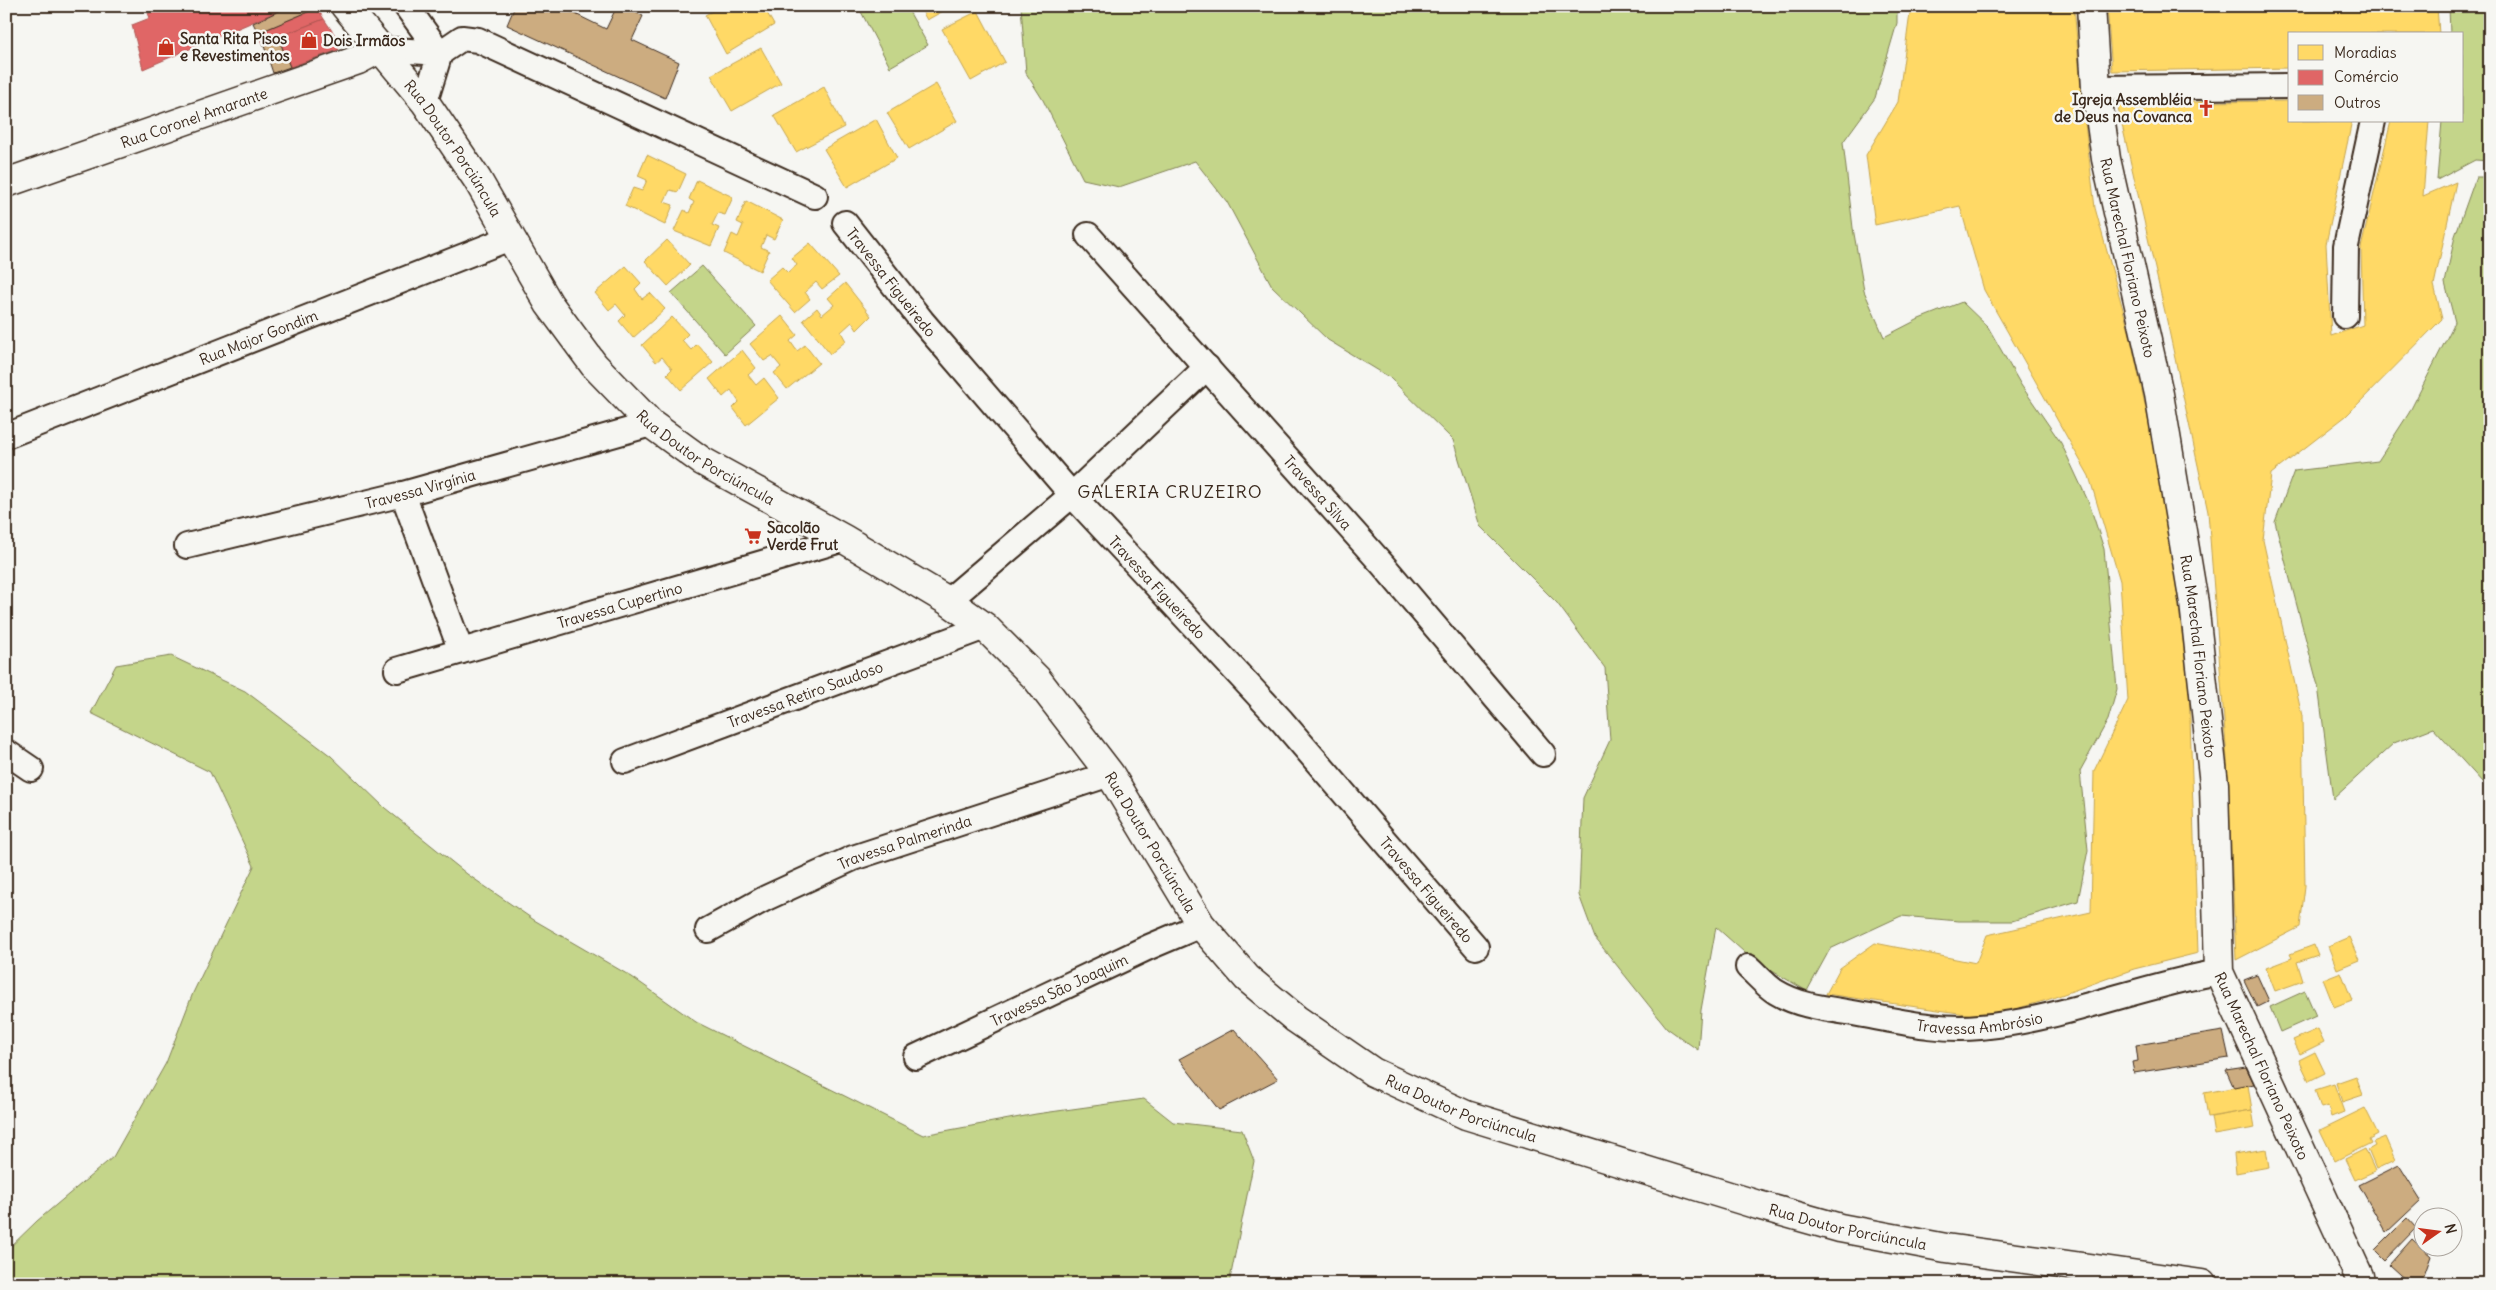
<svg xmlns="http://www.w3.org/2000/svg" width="2496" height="1290" font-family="Delius,sans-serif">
<rect width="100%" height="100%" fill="#f6f6f2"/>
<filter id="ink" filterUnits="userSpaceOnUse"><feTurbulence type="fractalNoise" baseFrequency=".02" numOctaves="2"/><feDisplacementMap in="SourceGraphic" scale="10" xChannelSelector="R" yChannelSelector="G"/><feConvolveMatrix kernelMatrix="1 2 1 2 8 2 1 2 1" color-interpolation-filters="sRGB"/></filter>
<g filter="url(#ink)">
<g fill="#c4d58a" stroke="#808054">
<polygon points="858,6 906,6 928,45 890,67"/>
<polygon points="1021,6 1897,6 1897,23 1875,98 1843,142 1853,228 1864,291 1884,337 1919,319 1962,302 1988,327 2021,385 2061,443 2089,503 2104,549 2117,689 2108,720 2080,771 2088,850 2078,901 2012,921 1959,921 1901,916 1830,949 1807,991 1753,960 1716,927 1701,1010 1698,1050 1667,1028 1595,938 1579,895 1583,798 1610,740 1605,668 1557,603 1480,526 1453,440 1389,377 1328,340 1272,286 1227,202 1195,161 1119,187 1083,179 1043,100 1026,73"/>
<polygon points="2449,6 2490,6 2490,161 2475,160 2437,180 2442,121 2462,121 2462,34 2450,34"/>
<polygon points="2476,177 2490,177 2490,782 2483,783 2433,728 2394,743 2333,799 2318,686 2275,522 2294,471 2378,461 2409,413 2455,322 2445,283 2455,236"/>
<polygon points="702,266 756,326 725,354 671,293"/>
<polygon points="171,656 245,691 331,756 385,808 467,874 534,920 632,977 696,1022 923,1135 1036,1114 1144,1099 1173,1122 1242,1130 1254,1161 1229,1284 6,1284 6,1251 37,1221 113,1157 166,1063 193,993 254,866 210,772 91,713 116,665"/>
<polygon points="2305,991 2316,1016 2280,1032 2270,1007"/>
</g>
<g fill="#ffd966" stroke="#c4a450">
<polygon points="722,6 763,6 774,25 726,54 705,15"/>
<polygon points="919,6 952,6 927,20"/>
<polygon points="1911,6 2074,6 2081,89 2095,208 2130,335 2166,502 2189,690 2198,953 2134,969 2047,1000 1987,1017 1826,994 1840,968 1875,943 1976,963 1987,935 2091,912 2094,771 2128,700 2120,581 2089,476 1984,290 1960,206 1875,225 1866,155 1898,102"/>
<polygon points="2107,6 2437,6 2439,34 2290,34 2290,68 2112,71"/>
<polygon points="978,11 1005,62 971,81 942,29"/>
<polygon points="761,48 781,83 732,111 711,75"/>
<polygon points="936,84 957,121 909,149 887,113"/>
<polygon points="824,87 844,127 796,152 774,115"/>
<polygon points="2290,101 2290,121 2352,121 2326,244 2331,336 2363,325 2361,248 2391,121 2429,121 2423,196 2456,182 2434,285 2442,319 2346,416 2271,474 2263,540 2302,716 2305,886 2300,927 2236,960 2227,759 2208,512 2165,312 2117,103"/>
<polygon points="876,119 897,158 847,187 824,149"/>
<polygon points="647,155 686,174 678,192 670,190 664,202 673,205 665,225 625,206 633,188 642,191 647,180 638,176"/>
<polygon points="697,180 733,197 725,215 718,213 712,225 719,228 711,246 674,231 684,210 689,213 694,202 689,199"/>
<polygon points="746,201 783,220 774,239 766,235 761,247 769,251 760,271 724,253 732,234 738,237 743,225 737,222"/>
<polygon points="667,240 690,265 668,286 645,261"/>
<polygon points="810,243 839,276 822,289 816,282 805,292 810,299 795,312 767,280 782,267 788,273 797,265 792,258"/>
<polygon points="626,266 641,283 635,289 642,299 650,293 665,309 633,338 619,321 625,315 616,304 609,310 595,293"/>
<polygon points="845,283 871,316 857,330 852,322 841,332 846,341 830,354 803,320 817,308 822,315 834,305 828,298"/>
<polygon points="782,316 797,335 790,341 797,351 805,345 819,363 787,389 774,373 781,367 772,356 764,361 750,344"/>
<polygon points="672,317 688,334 682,340 691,350 697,344 713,362 681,390 667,374 672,369 662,357 656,362 642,345"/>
<polygon points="742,350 756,368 748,375 756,385 764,378 779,398 746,425 733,408 739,402 731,390 723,397 709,379"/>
<polygon points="2349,937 2359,960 2337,969 2328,946"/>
<polygon points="2314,945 2318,955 2297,962 2303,981 2275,991 2266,968 2292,958 2290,954"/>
<polygon points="2341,972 2352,1000 2334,1007 2323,979"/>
<polygon points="2318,1029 2324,1042 2300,1054 2293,1040"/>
<polygon points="2315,1052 2325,1073 2309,1081 2299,1060"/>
<polygon points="2356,1076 2363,1095 2342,1102 2336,1083"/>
<polygon points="2334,1084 2344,1112 2331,1117 2328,1106 2321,1108 2315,1090"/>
<polygon points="2248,1085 2252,1110 2208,1117 2204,1093"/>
<polygon points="2365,1108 2378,1134 2369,1139 2371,1143 2335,1161 2320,1130"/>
<polygon points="2252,1110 2255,1128 2214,1135 2211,1117"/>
<polygon points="2385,1137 2395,1160 2376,1169 2368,1150 2375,1146 2373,1142"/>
<polygon points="2266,1149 2269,1167 2236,1173 2234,1154"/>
<polygon points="2365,1149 2375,1171 2355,1180 2345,1159"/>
</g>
<g fill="#e06666" stroke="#ae5450">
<polygon points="176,6 290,6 143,69 132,25 150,18 148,13"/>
<polygon points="317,8 324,19 263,43 258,33"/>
<polygon points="324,19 341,44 338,50 290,67 278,37"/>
</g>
<g fill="#ccac80" stroke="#3b2a1e">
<polygon points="290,6 315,6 317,8 258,33 253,23"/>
<polygon points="515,6 559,6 606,29 617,6 622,6 643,16 632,40 679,62 665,98 507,25"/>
<polygon points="278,37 290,67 273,73 263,43"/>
<polygon points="2257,975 2269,1001 2257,1007 2244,980"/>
<polygon points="1234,1029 1278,1079 1219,1110 1179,1059"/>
<polygon points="2223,1031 2229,1058 2134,1073 2132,1062 2138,1061 2136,1045"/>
<polygon points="2246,1067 2254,1084 2234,1088 2226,1070"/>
<polygon points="2399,1165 2421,1200 2386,1233 2359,1185"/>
<polygon points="2407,1218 2416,1228 2385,1260 2375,1250"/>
<polygon points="2412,1239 2431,1256 2421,1284 2410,1284 2389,1265"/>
</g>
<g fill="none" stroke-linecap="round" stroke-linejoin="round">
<g stroke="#3b2a1e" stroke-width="28">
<g id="street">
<polyline points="406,6 440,53 462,38 478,40 815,196"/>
<polyline points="379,49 440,53 425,102"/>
<polyline points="2096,88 2290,86"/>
<path id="s1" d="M845 223 922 321 1072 495 1282 721 1476 947"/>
<path id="s2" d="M1088 235 1383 565 1543 754"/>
<polyline points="2345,316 2346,246 2373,121"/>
<path id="s3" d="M6 436 510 238"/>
<polyline points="403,494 461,651"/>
<path id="s4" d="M187 546 403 494 651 424"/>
<polyline points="948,601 1072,495 1207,367"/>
<path id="s5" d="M397 670 844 539"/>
<polyline points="6,752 31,769"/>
<path id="s6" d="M625 761 985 627"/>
<path id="s7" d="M708 930 766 898 853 858 1110 774"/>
<path id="s8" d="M1748 967C1757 975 1766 986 1776 992 1802 1008 1834 1009 1864 1015 1903 1022 1940 1031 1980 1027 2061 1020 2139 986 2219 972"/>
<path id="s9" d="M916 1057 1149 947 1201 925"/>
</g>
</g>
<g stroke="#3b2a1e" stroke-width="31">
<g id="secondary">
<path id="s10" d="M2091 6 2096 88 2106 159 2159 394 2194 603 2214 784 2219 972 2359 1276 2360 1284"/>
<path id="s11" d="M6 183 358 60 379 49"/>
</g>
</g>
<g stroke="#3b2a1e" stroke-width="31">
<g id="primary">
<path id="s12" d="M345 6 425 102 477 179 549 304 594 365 651 424 702 461 844 539 948 601 985 627 1037 679 1110 774 1201 925 1247 978 1296 1019 1373 1072 1466 1115 1758 1205 1840 1228 1946 1248 2202 1284"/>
</g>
</g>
<use href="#street" stroke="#f6f6f2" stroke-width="24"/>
<use href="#secondary" stroke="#f6f6f2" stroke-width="28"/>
<use href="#primary" stroke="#f6f6f2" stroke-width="28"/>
</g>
</g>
<defs>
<g id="shop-bare" transform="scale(1.35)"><path d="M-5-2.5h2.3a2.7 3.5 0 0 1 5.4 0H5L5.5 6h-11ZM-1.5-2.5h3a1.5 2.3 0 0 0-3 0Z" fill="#c8321e" stroke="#f6f6f2" stroke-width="2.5" paint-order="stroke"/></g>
<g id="church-bare" transform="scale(1.35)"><path d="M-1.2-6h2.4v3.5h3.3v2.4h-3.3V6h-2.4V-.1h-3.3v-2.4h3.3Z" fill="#c8321e" stroke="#f6f6f2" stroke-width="2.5" paint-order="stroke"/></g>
<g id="supermarket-bare" transform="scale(1.35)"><path d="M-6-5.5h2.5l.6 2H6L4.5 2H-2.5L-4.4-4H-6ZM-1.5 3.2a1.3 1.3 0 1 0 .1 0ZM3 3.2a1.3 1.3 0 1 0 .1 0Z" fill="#c8321e" stroke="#f6f6f2" stroke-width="2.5" paint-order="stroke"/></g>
</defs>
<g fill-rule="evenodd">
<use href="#shop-bare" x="309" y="40"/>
<use href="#shop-bare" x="166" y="47"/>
<use href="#church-bare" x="2206" y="108"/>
<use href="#supermarket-bare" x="753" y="536"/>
</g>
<g text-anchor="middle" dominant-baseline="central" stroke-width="5" stroke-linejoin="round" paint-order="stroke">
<g font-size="15" font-weight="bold" fill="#3b2a1e" stroke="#f6f6f2" text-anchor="start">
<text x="180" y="38">Santa Rita Pisos<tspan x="180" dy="17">e Revestimentos</tspan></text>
<text x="323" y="40">Dois Irmãos</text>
<text x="2192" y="99" text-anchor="end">Igreja Assembléia<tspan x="2192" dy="17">de Deus na Covanca</tspan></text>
<text x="767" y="527">Sacolão<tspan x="767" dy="17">Verde Frut</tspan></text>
</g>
<g font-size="15" fill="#3b2a1e" stroke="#f6f6f2">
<text stroke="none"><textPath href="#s11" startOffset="199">Rua Coronel Amarante</textPath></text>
<text stroke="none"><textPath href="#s12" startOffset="179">Rua Doutor Porciúncula</textPath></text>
<text stroke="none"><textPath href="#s10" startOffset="255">Rua Marechal Floriano Peixoto</textPath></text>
<text stroke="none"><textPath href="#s1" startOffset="75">Travessa Figueiredo</textPath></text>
<text stroke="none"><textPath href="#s3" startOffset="271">Rua Major Gondim</textPath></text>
<text stroke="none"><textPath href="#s12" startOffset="584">Rua Doutor Porciúncula</textPath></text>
<text stroke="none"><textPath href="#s4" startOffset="240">Travessa Virgínia</textPath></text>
<text stroke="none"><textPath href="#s2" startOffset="345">Travessa Silva</textPath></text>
<text stroke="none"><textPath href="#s1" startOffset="480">Travessa Figueiredo</textPath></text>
<text stroke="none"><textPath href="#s5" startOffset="232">Travessa Cupertino</textPath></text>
<text stroke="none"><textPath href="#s10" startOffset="660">Rua Marechal Floriano Peixoto</textPath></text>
<text stroke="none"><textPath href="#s6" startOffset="192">Travessa Retiro Saudoso</textPath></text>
<text stroke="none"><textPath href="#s7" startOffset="216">Travessa Palmerinda</textPath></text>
<text stroke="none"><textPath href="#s12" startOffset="1184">Rua Doutor Porciúncula</textPath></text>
<text stroke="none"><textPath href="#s1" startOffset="885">Travessa Figueiredo</textPath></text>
<text stroke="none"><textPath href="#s9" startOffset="158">Travessa São Joaquim</textPath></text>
<text stroke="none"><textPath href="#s8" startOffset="246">Travessa Ambrósio</textPath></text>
<text stroke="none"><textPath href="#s10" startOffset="1080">Rua Marechal Floriano Peixoto</textPath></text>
<text stroke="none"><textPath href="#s12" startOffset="1604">Rua Doutor Porciúncula</textPath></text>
<text stroke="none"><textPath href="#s12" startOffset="2009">Rua Doutor Porciúncula</textPath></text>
</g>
<g font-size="18" letter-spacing="1" fill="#3b2a1e" stroke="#f6f6f2">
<text x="1170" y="491">GALERIA CRUZEIRO</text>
</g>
</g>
<rect width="2496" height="1290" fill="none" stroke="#f6f6f2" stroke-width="25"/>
<rect x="12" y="12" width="2471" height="1265" fill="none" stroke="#3b2a1e" stroke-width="2" filter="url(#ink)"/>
<rect x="2288" y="32" width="175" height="90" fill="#f6f6f2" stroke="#aba49d"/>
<rect x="2298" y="45" width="25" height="15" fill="#ffd966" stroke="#aba49d"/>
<text x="2334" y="58" font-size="15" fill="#3b2a1e">Moradias</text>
<rect x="2298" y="70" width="25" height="15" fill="#e06666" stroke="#aba49d"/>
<text x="2334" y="82" font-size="15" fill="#3b2a1e">Comércio</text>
<rect x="2298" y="95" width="25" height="15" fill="#ccac80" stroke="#aba49d"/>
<text x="2334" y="108" font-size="15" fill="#3b2a1e">Outros</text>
<g transform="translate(2438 1232) rotate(76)"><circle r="24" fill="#f6f6f2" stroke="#aba49d"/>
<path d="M0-4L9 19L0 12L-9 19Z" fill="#c8321e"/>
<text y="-8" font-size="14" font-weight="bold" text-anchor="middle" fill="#3b2a1e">N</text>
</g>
</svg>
